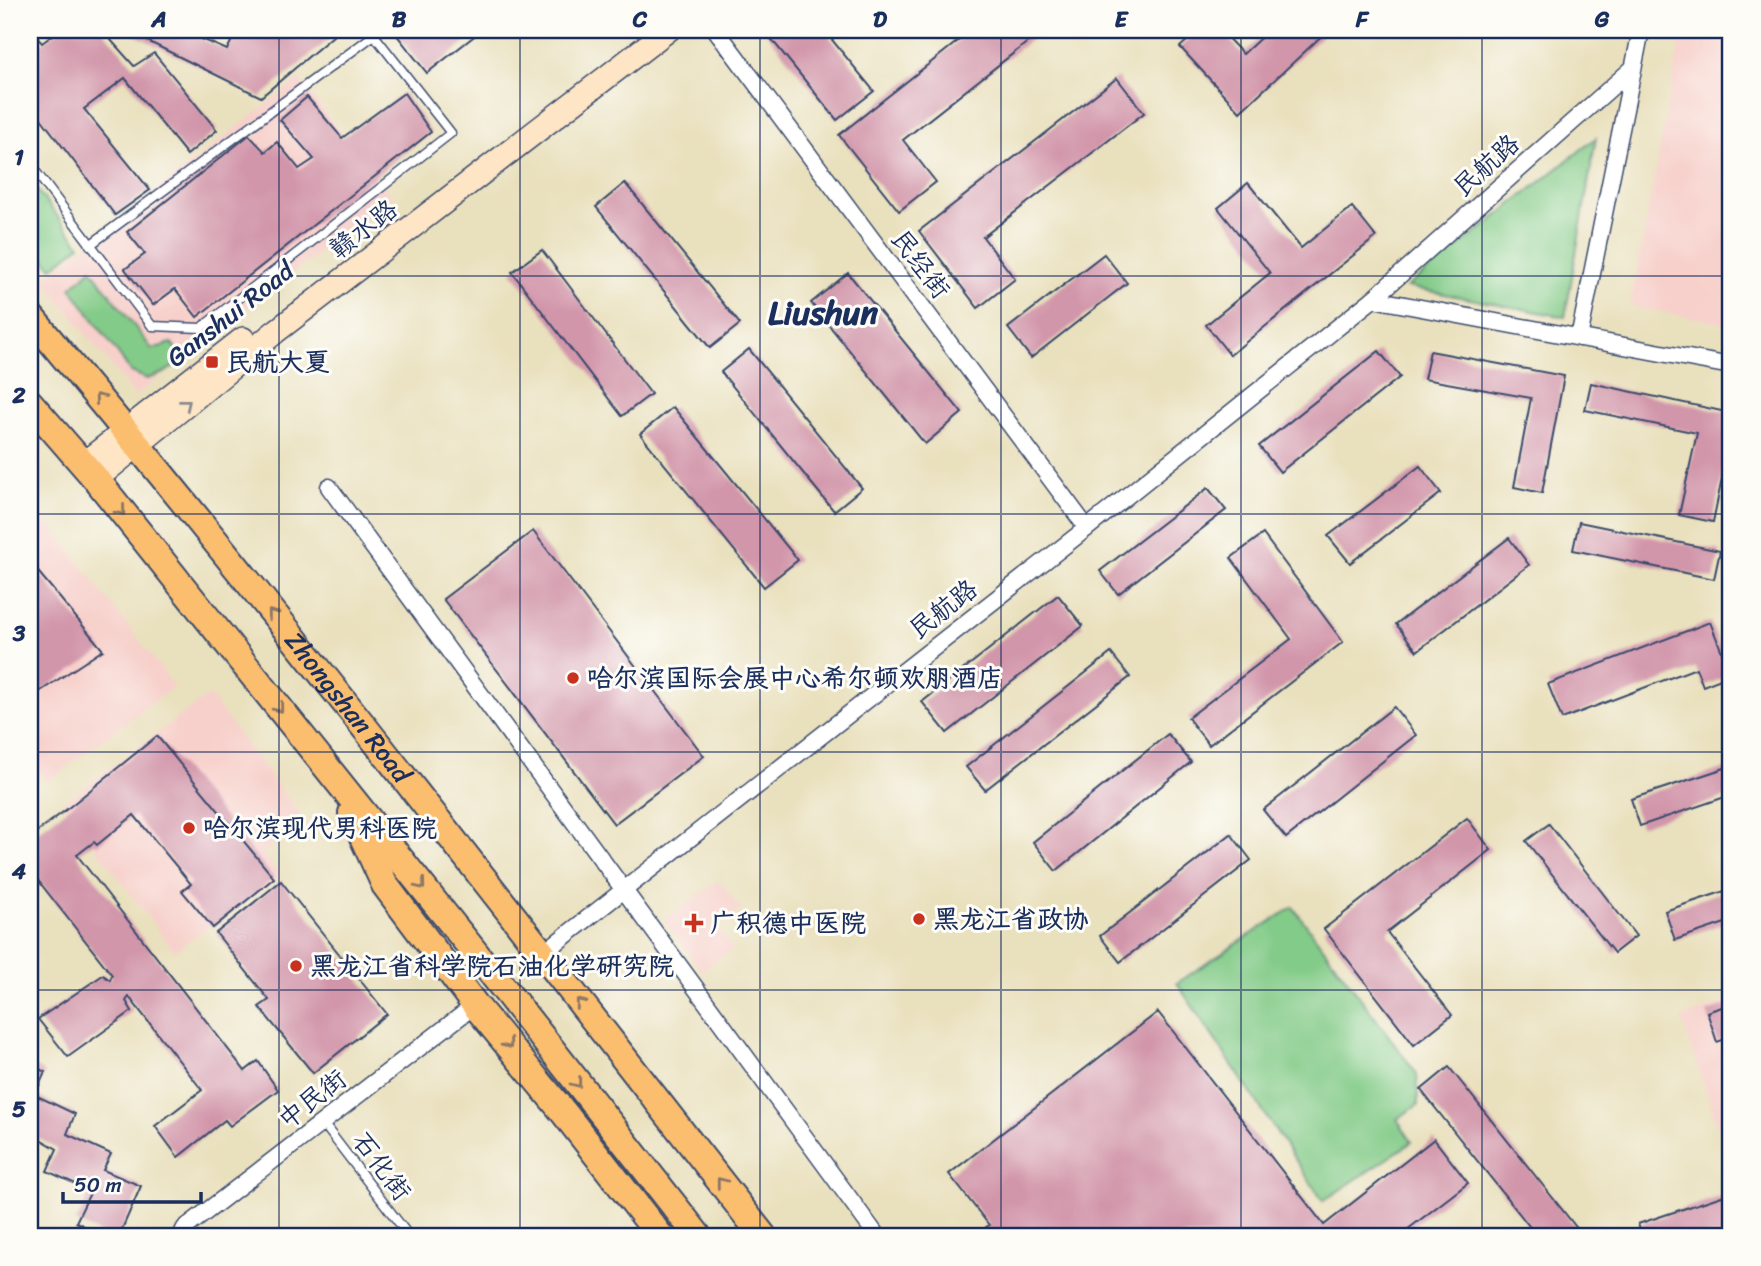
<svg xmlns="http://www.w3.org/2000/svg" width="1761" height="1266" font-family="Sriracha,'LXGW WenKai TC',sans-serif">
<rect width="100%" height="100%" fill="#fdfcf7"/>
<filter id="ink" filterUnits="userSpaceOnUse"><feTurbulence type="fractalNoise" baseFrequency=".0143" numOctaves="2"/><feDisplacementMap in="SourceGraphic" scale="14" xChannelSelector="R" yChannelSelector="G"/><feConvolveMatrix kernelMatrix="1 2 1 2 8 2 1 2 1" color-interpolation-filters="sRGB"/></filter>
<filter id="wash" filterUnits="userSpaceOnUse"><feTurbulence type="fractalNoise" baseFrequency=".00686" numOctaves="4" result="noise"/><feDisplacementMap in="SourceGraphic" scale="28" xChannelSelector="R" yChannelSelector="G"/><feGaussianBlur stdDeviation="1.57" result="paint"/><feColorMatrix in="noise" values="0 0 0 0 0 0 0 0 0 0 0 0 0 0 0 0 0 1.4 0 .05"/><feComposite in="paint" operator="in"/></filter>
<g filter="url(#wash)">
<rect width="100%" height="100%" fill="#e9e0bd"/>
<g fill="#f7d0cb">
<polygon points="1682,30 1731,30 1731,325 1630,306"/>
<polygon points="299,79 391,196 135,396 43,279"/>
<polygon points="30,499 174,686 47,782 30,759"/>
<polygon points="209,695 304,820 263,853 281,877 174,951 62,803"/>
<polygon points="719,880 741,909 717,927 733,949 701,971 664,920"/>
<polygon points="1731,1001 1731,1166 1681,1018"/>
</g>
<g fill="#83cb88" stroke="#4f7d73" stroke-width="2">
<polygon points="1596,138 1565,317 1407,287"/>
<polygon points="30,181 80,245 52,268 30,241"/>
<polygon points="91,269 152,349 172,343 183,360 164,373 147,379 131,372 71,288"/>
<polygon points="1293,907 1417,1074 1418,1105 1397,1119 1412,1142 1323,1201 1177,983"/>
</g>
<g id="blocks">
<g fill="#d296aa">
<polygon points="30,30 42,43 60,30 102,30 134,66 154,53 217,130 187,155 125,78 84,109 150,190 115,215 30,104"/>
<polygon points="125,30 181,30 227,50 237,30 340,30 261,97"/>
<polygon points="400,30 482,30 427,73 396,34"/>
<polygon points="764,30 824,30 874,91 837,120"/>
<polygon points="972,30 1043,30 903,140 936,182 899,211 839,135"/>
<polygon points="1199,30 1220,30 1243,54 1269,30 1328,30 1240,112 1180,47"/>
<polygon points="1117,78 1144,113 983,237 1015,279 978,308 919,231"/>
<polygon points="404,93 431,132 197,317 175,289 153,305 125,269 145,254 127,232 249,135 265,152 277,142 299,169 314,159 280,120 307,97 342,138"/>
<polygon points="625,183 740,324 710,348 596,207"/>
<polygon points="1248,183 1301,248 1352,207 1376,237 1230,355 1206,325 1270,273 1218,208"/>
<polygon points="542,250 651,394 622,416 512,272"/>
<polygon points="1104,254 1127,283 1031,358 1008,328"/>
<polygon points="848,273 962,413 925,444 811,303"/>
<polygon points="749,349 862,488 834,511 721,372"/>
<polygon points="1379,351 1400,377 1280,472 1259,446"/>
<polygon points="1430,351 1564,376 1542,493 1514,487 1531,398 1424,379"/>
<polygon points="1591,383 1731,413 1731,435 1713,522 1679,515 1697,433 1585,410"/>
<polygon points="673,407 798,560 764,587 640,434"/>
<polygon points="1420,466 1441,493 1350,563 1328,536"/>
<polygon points="1208,488 1226,510 1118,594 1100,571"/>
<polygon points="1579,522 1720,551 1714,579 1573,550"/>
<polygon points="533,531 704,756 614,824 443,599"/>
<polygon points="1263,534 1343,642 1209,745 1188,718 1291,639 1231,558"/>
<polygon points="1509,538 1529,565 1417,651 1396,624"/>
<polygon points="30,562 103,650 30,698"/>
<polygon points="1058,595 1083,626 947,733 922,702"/>
<polygon points="1710,622 1731,675 1703,686 1696,668 1562,719 1548,684"/>
<polygon points="1111,653 1130,677 985,790 966,767"/>
<polygon points="1394,707 1416,735 1286,838 1263,810"/>
<polygon points="1168,734 1191,762 1056,871 1033,842"/>
<polygon points="157,736 274,878 213,928 182,891 191,884 134,815 97,845 94,842 77,855 245,1071 258,1061 278,1090 230,1126 225,1120 178,1157 155,1126 202,1090 129,997 126,1001 132,1011 68,1057 38,1019 103,975 110,980 112,975 30,870 30,837 67,809"/>
<polygon points="1731,766 1731,795 1640,826 1631,799"/>
<polygon points="1467,818 1491,850 1387,932 1452,1015 1414,1045 1324,929"/>
<polygon points="1549,824 1636,936 1614,953 1526,841"/>
<polygon points="1231,834 1251,860 1120,962 1100,936"/>
<polygon points="281,881 387,1014 313,1073 259,1007 269,1000 216,933"/>
<polygon points="1731,889 1731,921 1675,940 1665,911"/>
<polygon points="1731,1004 1731,1037 1717,1042 1707,1012"/>
<polygon points="1158,1012 1324,1225 1434,1139 1468,1183 1399,1236 975,1236 989,1225 949,1174"/>
<polygon points="30,1064 45,1072 35,1095 75,1114 67,1134 111,1154 103,1170 141,1186 119,1236 104,1236 76,1222 91,1191 47,1171 57,1149 30,1133"/>
<polygon points="1449,1067 1583,1236 1537,1236 1421,1090"/>
<polygon points="1731,1193 1731,1236 1642,1236 1638,1224"/>
</g>
</g>
</g>
<g filter="url(#ink)">
<use href="#blocks" fill-opacity="0" stroke="#3a4a6c" stroke-width="2"/>
<g fill="none" stroke-linecap="round" stroke-linejoin="round">
<g stroke="#3a4a6c" stroke-width="11">
<g id="lane">
<polyline points="30,164 152,326 201,328 451,133 374,35 381,30"/>
<polyline points="90,245 374,35"/>
<polyline points="322,1122 409,1236"/>
</g>
</g>
<g stroke="#3a4a6c" stroke-width="19">
<g id="street">
<polyline points="716,30 1087,528"/>
<polyline points="1373,299 1633,68"/>
<polyline points="1579,338 1641,30"/>
<polyline points="329,487 877,1236"/>
<polyline points="542,954 1087,528 1373,299 1731,366"/>
<polyline points="181,1236 185,1228 475,1005"/>
</g>
</g>
<g stroke="#3a4a6c" stroke-width="26">
<g id="secondary">
<polyline points="83,464 243,339"/>
<polyline points="96,479 275,332 668,30"/>
</g>
</g>
<g stroke="#3a4a6c" stroke-width="30">
<g id="primary">
<path id="s1" d="M30 316C282 616 521 927 763 1236"/>
<polyline points="30,403 96,479 501,985 698,1236"/>
<polyline points="352,813 385,885 475,1005 565,1114 660,1236"/>
</g>
</g>
<use href="#lane" stroke="#fff" stroke-width="8"/>
<use href="#street" stroke="#fff" stroke-width="16"/>
<use href="#secondary" stroke="#fde5c5" stroke-width="23"/>
<use href="#primary" stroke="#fbbe6e" stroke-width="26"/>
</g>
<defs><path id="oneway-chevron" d="M-2-3.5L2.5 0L-2 3.5" fill="none" stroke-width="1.6" stroke-linecap="round" stroke-linejoin="round" transform="scale(1.75)"/></defs>
<g stroke="#8b7666">
<use href="#oneway-chevron" transform="translate(99 398) rotate(-130)"/>
<use href="#oneway-chevron" transform="translate(121 511) rotate(51)"/>
<use href="#oneway-chevron" transform="translate(272 614) rotate(-128)"/>
<use href="#oneway-chevron" transform="translate(279 708) rotate(51)"/>
<use href="#oneway-chevron" transform="translate(421 885) rotate(51)"/>
<use href="#oneway-chevron" transform="translate(580 1003) rotate(-128)"/>
<use href="#oneway-chevron" transform="translate(508 1044) rotate(51)"/>
<use href="#oneway-chevron" transform="translate(577 1083) rotate(52)"/>
<use href="#oneway-chevron" transform="translate(721 1182) rotate(-128)"/>
</g>
<use stroke="#8c8a92" href="#oneway-chevron" transform="translate(186 404) rotate(-39)"/>
</g>
<path fill="none" stroke="#1b2f5e" stroke-width="2" stroke-opacity="0.55" d="M279 30V1236M520 30V1236M760 30V1236M1001 30V1236M1241 30V1236M1482 30V1236M30 276H1731M30 514H1731M30 752H1731M30 990H1731"/>
<g fill="#c8321e" stroke="#fdfcf7" stroke-width="2.5">
<rect x="205" y="355" width="14" height="14" rx="3.5"/>
<circle cx="573" cy="678" r="7"/>
<circle cx="189" cy="828" r="7"/>
<circle cx="919" cy="919" r="7"/>
<path d="M690.5 912.5h7v7h7v7h-7v7h-7v-7h-7v-7h7z"/>
<circle cx="296" cy="966" r="7"/>
</g>
<g text-anchor="middle" dominant-baseline="central" stroke-width="6" stroke-linejoin="round" paint-order="stroke">
<g font-size="26" fill="#1b2f5e" stroke="#fdfcf7">
<text transform="translate(1486 165) rotate(-42)">民航路</text>
<text transform="translate(363 229) rotate(-38)">赣水路</text>
<text transform="translate(921 264) rotate(53)">民经街</text>
<text transform="translate(230 314) rotate(-38)">Ganshui Road</text>
<text transform="translate(943 609) rotate(-38)">民航路</text>
<text stroke="none"><textPath href="#s1" startOffset="504">Zhongshan Road</textPath></text>
<text transform="translate(312 1099) rotate(-38)">中民街</text>
<text transform="translate(382 1166) rotate(53)">石化街</text>
</g>
<g font-size="26" font-weight="bold" fill="#1b2f5e" stroke="#fdfcf7" text-anchor="start">
<text x="226" y="362">民航大夏</text>
<text x="587" y="678">哈尔滨国际会展中心希尔顿欢朋酒店</text>
<text x="203" y="828">哈尔滨现代男科医院</text>
<text x="933" y="919">黑龙江省政协</text>
<text x="710" y="923">广积德中医院</text>
<text x="310" y="966">黑龙江省科学院石油化学研究院</text>
</g>
<g font-size="33" font-weight="bold" fill="#1b2f5e" stroke="#fdfcf7">
<text x="823" y="313">Liushun</text>
</g>
</g>
<rect width="1761" height="1266" fill="none" stroke="#fdfcf7" stroke-width="77"/>
<path d="M63 1192v10h138v-10" fill="none" stroke="#1b2f5e" stroke-width="3.5"/>
<text x="74" y="1192" font-size="21" fill="#1b2f5e" stroke="#fdfcf7" stroke-width="5" paint-order="stroke">50 m</text>
<rect x="38" y="38" width="1684" height="1190" fill="none" stroke="#1b2f5e" stroke-width="2.5"/>
<g font-size="23" text-anchor="middle" font-weight="bold" fill="#1b2f5e">
<text x="159" y="27">A</text>
<text x="399" y="27">B</text>
<text x="640" y="27">C</text>
<text x="880" y="27">D</text>
<text x="1121" y="27">E</text>
<text x="1362" y="27">F</text>
<text x="1602" y="27">G</text>
<text x="19" y="165">1</text>
<text x="19" y="403">2</text>
<text x="19" y="641">3</text>
<text x="19" y="879">4</text>
<text x="19" y="1117">5</text>
</g>
</svg>
